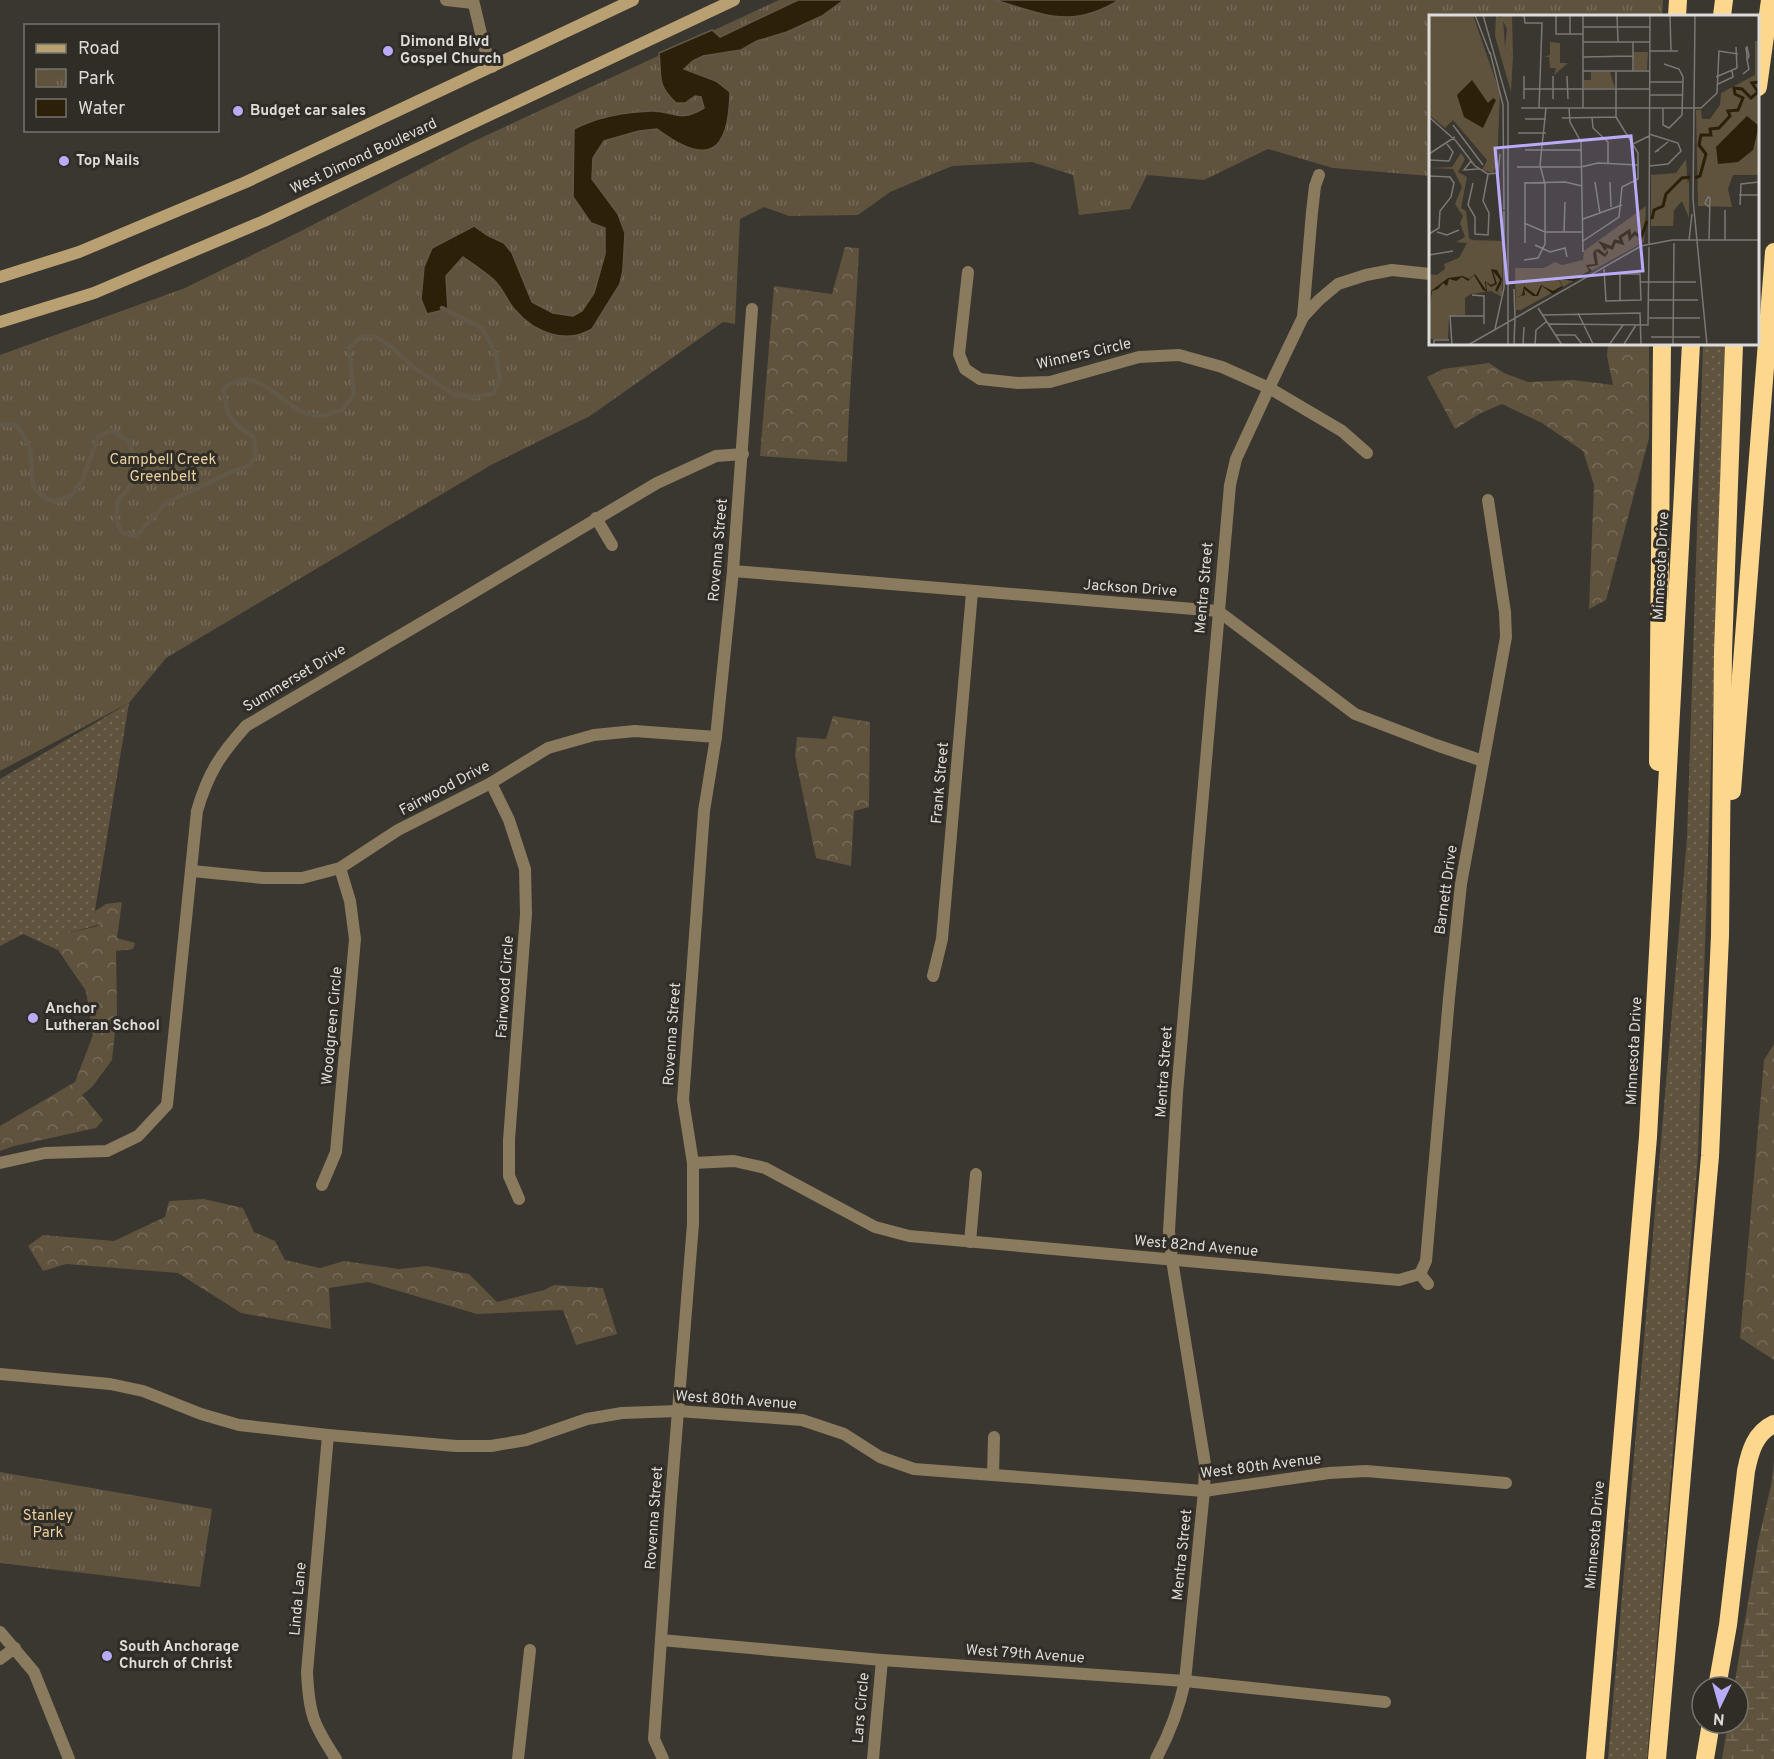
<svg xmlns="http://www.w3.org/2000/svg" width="1774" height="1759" font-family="Overpass,sans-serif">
<defs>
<pattern id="grass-dots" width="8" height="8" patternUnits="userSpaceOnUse" patternTransform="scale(1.5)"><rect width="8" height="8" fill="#5f533e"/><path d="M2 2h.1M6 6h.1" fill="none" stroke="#766b59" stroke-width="1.8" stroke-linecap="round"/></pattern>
<pattern id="forest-crowns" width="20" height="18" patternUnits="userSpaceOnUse" patternTransform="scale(1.5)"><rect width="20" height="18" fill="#5f533e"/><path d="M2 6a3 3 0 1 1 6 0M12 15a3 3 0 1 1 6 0" fill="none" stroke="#766b59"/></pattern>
<pattern id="wetland-marsh" width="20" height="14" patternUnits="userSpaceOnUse" patternTransform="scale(1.5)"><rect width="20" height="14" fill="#5f533e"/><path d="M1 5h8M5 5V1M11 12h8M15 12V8" fill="none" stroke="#766b59"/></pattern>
<pattern id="park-tufts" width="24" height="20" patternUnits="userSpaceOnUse" patternTransform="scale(1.5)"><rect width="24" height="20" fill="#5f533e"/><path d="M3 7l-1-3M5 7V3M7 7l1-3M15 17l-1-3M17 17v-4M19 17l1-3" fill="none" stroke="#766b59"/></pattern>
</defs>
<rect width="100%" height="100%" fill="#3a3630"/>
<g fill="url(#grass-dots)">
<polygon points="1703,344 1725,344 1698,1156 1647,1759 1608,1759 1687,838"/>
<polygon points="129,703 95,910 98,925 61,935 58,950 23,934 0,946 0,779"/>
</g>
<g fill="url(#forest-crowns)">
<path d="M845 247 859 248C856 319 849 390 847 462L760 456 774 286 832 294Z"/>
<polygon points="1608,344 1649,344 1649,438 1606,600 1589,609 1594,485 1583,451 1542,423 1502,404 1481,413 1455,429 1427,377 1443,369 1489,363 1504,373 1528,382 1573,380 1613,385 1607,356"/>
<polygon points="833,716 870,722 869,807 854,811 851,866 816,858 795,756 797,737 826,739"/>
<polygon points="122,902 117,938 135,943 133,949 116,951 117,1014 112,1060 92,1087 82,1095 103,1120 96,1128 14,1146 0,1151 0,1126 75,1082 93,1035 86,991 58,950 60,935 98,926 95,911 106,904"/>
<polygon points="1774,1044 1774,1360 1740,1338 1764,1060"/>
<polygon points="204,1199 243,1208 254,1232 275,1241 285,1260 320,1268 344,1261 399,1269 427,1266 469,1274 497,1302 544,1290 554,1285 603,1288 617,1334 576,1345 563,1310 477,1314 368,1282 329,1288 331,1329 241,1313 178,1273 66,1264 43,1271 28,1246 43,1235 114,1241 165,1217 169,1201"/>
</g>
<polygon fill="url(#wetland-marsh)" points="1774,1460 1774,1759 1722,1759 1728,1723 1738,1723 1738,1687 1734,1687 1758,1542 1772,1481"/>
<g fill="url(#park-tufts)">
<polygon points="779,0 1663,0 1662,16 1430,16 1430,176 1333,168 1268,149 1204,180 1147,175 1130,209 1079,215 1073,175 1032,162 952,166 890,192 858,215 789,216 764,207 740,219 735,324 723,322 590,416 491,465 166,658 129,703 0,771 0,355 185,288 299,232 472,142"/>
<polygon points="0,1472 212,1509 200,1587 0,1563"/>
</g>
<g fill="#2c2009" stroke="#615847" stroke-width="1.5">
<path d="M798 0H844L822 16 787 32 757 41 741 50 703 56 693 61 684 69 716 81 730 92C729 154 708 167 657 129L639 131 604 141 593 158 592 179 618 214 625 233 623 270 620 284 592 329C566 345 534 332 516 311 507 302 503 288 494 280 485 272 473 264 463 257L446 276 448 309 427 314 421 299 424 267 432 248 474 226 487 235 504 243 512 253 532 302 553 313 573 316 582 311 594 293 605 254V228L591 223 573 197 574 129C597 117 624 112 651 111 675 110 677 124 704 108L701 97 695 96 685 103H676C656 84 662 78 659 53L712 30 720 37Z"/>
<path d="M994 0H1119C1071 30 1044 14 994 0Z"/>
</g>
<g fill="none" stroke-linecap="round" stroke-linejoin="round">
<path stroke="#615847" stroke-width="4.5" d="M0 424 16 425C21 432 29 442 30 450 36 478 22 489 55 502L72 495 82 481 98 437 112 430 128 441 137 463 131 485 118 500 116 518 122 533 136 536 166 503 227 474 250 465 256 453 254 438C230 420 226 419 224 388 266 356 288 428 329 414 333 412 339 411 343 409 347 405 351 398 354 394L349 348 362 336H375L390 346 412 366 454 395 472 397 493 394 500 379 496 354 482 328 442 308"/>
<g stroke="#8a7a5e" stroke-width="12">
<polyline points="446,0 473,3"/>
<polyline points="473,0 484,46 492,67"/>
<polyline points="968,272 959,354 965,369 980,379 1018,383 1050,382 1139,357 1179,355 1222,367 1269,388 1342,431 1367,453"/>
<polyline points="1303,317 1312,212 1315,186 1319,175"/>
<polyline points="596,518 612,545"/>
<polyline points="733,571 1218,611 1355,714 1436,745 1483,761"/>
<polyline points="491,783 509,820 525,869 526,914 509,1140 509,1176 519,1199"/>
<polyline points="192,871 263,878 302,878 340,868 398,830 491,783 548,748 594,735 635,731 716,737"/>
<polyline points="933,976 942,939 972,592"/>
<path d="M0 1163 45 1153 107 1151 138 1136 167 1105 197 811C208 773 220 755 246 726L464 598 657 483 716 456 743 454"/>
<polyline points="693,1163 734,1161 765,1168 875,1227 909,1236 1399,1280 1420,1274"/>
<polyline points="322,1185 336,1152 355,939 350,901 340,868"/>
<polyline points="970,1242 976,1174"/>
<polyline points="1428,1284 1420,1274 1426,1261 1449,998 1461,884 1506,637 1505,612 1488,500"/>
<polyline points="0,1374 110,1384 143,1391 201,1414 239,1425 328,1435 456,1446 491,1446 526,1440 587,1419 622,1413 678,1411 802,1420 844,1434 880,1457 914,1469 1204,1491 1329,1473 1366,1471 1506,1483"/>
<path d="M328 1435 307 1672C309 1714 313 1724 336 1759"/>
<polyline points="993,1475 994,1437"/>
<polyline points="0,1632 34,1672 69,1759"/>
<polyline points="661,1640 882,1660 1185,1681 1385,1702"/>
<polyline points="0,1659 15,1648"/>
<polyline points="518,1759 530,1650"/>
<polyline points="663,1759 654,1739 671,1498 693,1224 693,1163 683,1100 704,811 716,737 733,571 752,309"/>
<polyline points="873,1759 882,1660"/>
<path d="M1156 1759C1170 1733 1179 1709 1185 1681L1204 1491 1205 1464 1172 1260 1169 1231 1177 1093 1230 485 1236 459 1269 388 1303 317 1319 300 1338 284 1366 275 1392 270 1430 274"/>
</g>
<g stroke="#b9a072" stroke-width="12">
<polyline points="0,277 79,252 246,182 633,0"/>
<polyline points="0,322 94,293 264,221 734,0"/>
</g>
<g stroke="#fed78e" stroke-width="18">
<polyline points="1677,16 1678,0"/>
<polyline points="1722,16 1724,0"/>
<polyline points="1758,87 1770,0"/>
<polyline points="1658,762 1662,344"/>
<polyline points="1732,791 1774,252"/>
<path d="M1717 1687 1728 1625 1746 1471C1750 1451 1755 1433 1774 1424"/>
<polyline points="1595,1759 1648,1137 1691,344"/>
<polyline points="1657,1759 1710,1156 1720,936 1723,652 1734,344"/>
<polyline points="1705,1759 1711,1723"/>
</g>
</g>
<g fill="#b9abf7" stroke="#302c26" stroke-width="2">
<circle cx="388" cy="51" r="6"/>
<circle cx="238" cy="111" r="6"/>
<circle cx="64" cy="161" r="6"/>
<circle cx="33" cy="1018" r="6"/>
<circle cx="107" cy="1656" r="6"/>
</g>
<g text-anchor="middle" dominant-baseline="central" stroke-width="6" stroke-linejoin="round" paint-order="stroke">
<g font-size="15" font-weight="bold" fill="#dddbd7" stroke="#302c26" text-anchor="start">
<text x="400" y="42">Dimond Blvd<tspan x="400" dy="17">Gospel Church</tspan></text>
<text x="250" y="111">Budget car sales</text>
<text x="76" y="161">Top Nails</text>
<text x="45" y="1009">Anchor<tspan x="45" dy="17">Lutheran School</tspan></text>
<text x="119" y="1647">South Anchorage<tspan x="119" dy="17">Church of Christ</tspan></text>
</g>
<g font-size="15" fill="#dddbd7" stroke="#302c26">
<text transform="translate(364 157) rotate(-25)">West Dimond Boulevard</text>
<text transform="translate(1084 355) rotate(-13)">Winners Circle</text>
<text transform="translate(719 550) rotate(-85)">Rovenna Street</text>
<text transform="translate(1662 566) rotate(-87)">Minnesota Drive</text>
<text transform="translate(1205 588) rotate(-85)">Mentra Street</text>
<text transform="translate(1130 589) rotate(4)">Jackson Drive</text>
<text transform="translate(295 679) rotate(-31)">Summerset Drive</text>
<text transform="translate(941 783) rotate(-85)">Frank Street</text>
<text transform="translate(445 789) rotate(-28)">Fairwood Drive</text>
<text transform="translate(1447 890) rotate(-82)">Barnett Drive</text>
<text transform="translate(506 987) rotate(-86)">Fairwood Circle</text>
<text transform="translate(333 1026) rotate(-85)">Woodgreen Circle</text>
<text transform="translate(673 1034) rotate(-86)">Rovenna Street</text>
<text transform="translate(1635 1051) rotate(-87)">Minnesota Drive</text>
<text transform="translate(1165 1072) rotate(-86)">Mentra Street</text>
<text transform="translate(1196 1247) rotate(5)">West 82nd Avenue</text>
<text transform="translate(736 1401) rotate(4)">West 80th Avenue</text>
<text transform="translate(1261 1467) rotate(-7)">West 80th Avenue</text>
<text transform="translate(655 1518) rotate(-86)">Rovenna Street</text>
<text transform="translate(1596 1535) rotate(-85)">Minnesota Drive</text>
<text transform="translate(1183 1555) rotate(-84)">Mentra Street</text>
<text transform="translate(299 1599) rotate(-85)">Linda Lane</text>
<text transform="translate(1025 1655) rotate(4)">West 79th Avenue</text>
<text transform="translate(862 1708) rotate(-85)">Lars Circle</text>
</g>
<g font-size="15" fill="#ebd0a0" stroke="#302c26">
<text x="163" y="460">Campbell Creek<tspan x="163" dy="17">Greenbelt</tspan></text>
<text x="48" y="1516">Stanley<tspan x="48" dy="17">Park</tspan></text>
</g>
</g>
<g transform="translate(1429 15)">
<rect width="330" height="330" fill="#3a3630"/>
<path d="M67 0 74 4 76 32 84 41 82 77 66 21Z" fill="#5f533e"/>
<path d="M71 0H83L84 41 76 32 78 14ZM32 138 36 144 29 157 38 162 32 193 37 196 40 223 46 227 64 226 36 248 11 256 16 254 15 249 30 243 38 228 27 227 36 222 31 208 34 201 26 189 33 172 24 154 0 153 23 152ZM260 166V203L253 186 245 195 244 211H230Z" fill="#5f533e"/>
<path d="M0 0H44L71 78 68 149 64 158 53 155 58 145 24 105 16 113 0 100Z" fill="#5f533e"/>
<path d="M326 26H330V160H304L299 174 303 192 269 191 267 95H272L273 104H281L291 90 292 78 326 60ZM121 27 131 28V48H139L125 60 127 53H121L120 42H115L121 40ZM205 37H219L218 55H205ZM162 57H181L186 73H155V65H162ZM257 144 260 187H247L233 211H222V160L247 158ZM217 191 215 227 92 295H87L86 253H115L126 247 133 250 154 245 155 236ZM42 225 74 226 73 282 62 276 42 279 36 283V300L20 301 19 324H0V259L8 260 16 254V249L30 243Z" fill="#5f533e"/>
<path d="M43 65 59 88 64 83 67 85 54 113 35 102 28 80ZM318 101 330 111 324 135 309 147 289 149 287 132ZM170 234 176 239 179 235V238L176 242 167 236 169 250 159 252 163 256 145 266 130 264 134 272 124 279 113 271 109 281H104L95 274 96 280 88 282 93 280 95 271 107 280 112 270 124 276 133 271 129 263 145 264 160 256 157 250 166 249 164 238 166 235ZM62 254 68 255 73 264 72 269 68 277 73 281 66 275 71 265 64 256 68 269 62 272 57 267 58 277 54 275 45 260 39 266 33 262 27 266 20 264 18 271 14 268 9 274 3 276 0 295 2 276 19 263 34 261 40 264 46 259 57 275 56 266 62 270 66 268Z" fill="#2c2009"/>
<path fill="none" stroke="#2c2009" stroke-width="3" d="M266 163 271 161 277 139 270 130 272 120H282L281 114 290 113 301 101 299 96 309 95 314 83 306 79 305 73 313 74 322 83 329 77 323 68 330 67M223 204 225 195 234 191 237 179 253 163 261 162M177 235 173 229 183 233 186 226 193 228 191 222 200 216 201 223 206 218 212 223 218 206"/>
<path fill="none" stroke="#7b7873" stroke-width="1.5" d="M46 0 61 39M54 0 79 88V330M95 0 96 8H113L110 93M127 0V19H154M141 0V19M188 0 189 27M241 0 242 36M266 0 264 184 278 330M154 12H221M154 27H221M221 36H249M61 37 74 90 75 195M154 42 204 41M154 56H221M204 56V27M314 59 320 54 318 45V40L317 33 318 32 320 41 318 45M124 61V84M138 61 139 84M287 62 308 53 307 32M221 67H253M289 69 304 62 303 56M95 74H221M221 80H254M95 84V61M92 93H272L288 78 290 36 309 39M140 93 141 107 152 127 154 237M154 93V0M234 93V110L240 113 253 100 254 62 250 54 235 49M0 102 27 126 46 151 59 159 54 186 60 198 59 220 46 219V202L39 190 44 168M163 102 164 113 179 127V148M133 103 187 102M96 104H117M24 110 54 150M89 118H117M202 130 220 121M96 135H152M230 135 226 137 239 127M0 139 26 122M0 145 20 146 24 137 18 129M42 146 35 155 50 154M220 151 239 149 252 136 249 128 220 119M88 152H152L169 148 209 150M59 159 69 158 71 139M0 161 21 162 25 168 22 182 11 196 10 213 0 219M96 167V228M166 167 171 199M181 167 182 192M96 168 136 167 153 171M310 180H330M311 190 312 169 330 167M296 195V225M154 204 193 190M95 208 116 217H154M8 217 18 220 30 215M135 217 136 187M260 225 263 199M280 225 281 183 279 182 276 188 280 192M154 226 190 202 193 172 209 164V138L187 102V56M106 230 121 237 136 233 138 242M220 230 221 0M0 240 24 236M95 245 109 243 116 229V169L111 150 117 93M175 254 177 286 212 285 211 259H177M211 267H267M85 274 86 302M43 280 55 281V309M191 285V259M220 285H269M109 293 133 330M149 298 164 329M114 300 211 298 212 330M220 303H271M120 309 219 310 220 232M66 314 75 273V196M127 320H146L153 329H180M222 322H271M195 329 207 310M5 330V325H20M23 330 21 301H55M39 330 212 231 243 225H330M85 330 86 302M94 330 95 312M106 330 107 315 118 306M180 330 194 310M244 330 245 228"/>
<path fill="#b9abf7" fill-opacity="0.15" stroke="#b9abf7" stroke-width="3" d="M202 121 214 256 78 268 66 133Z"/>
<rect width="330" height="330" fill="none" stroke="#dddbd7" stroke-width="3"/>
</g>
<rect x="24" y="24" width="195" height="108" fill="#302c26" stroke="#75726d" stroke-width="1.5"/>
<rect x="36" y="44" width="30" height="9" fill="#b9a072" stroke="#75726d" stroke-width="1.5"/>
<text x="78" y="54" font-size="18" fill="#dddbd7">Road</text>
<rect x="36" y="69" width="30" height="18" fill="url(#park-tufts)" stroke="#75726d" stroke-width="1.5"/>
<text x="78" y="84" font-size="18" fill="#dddbd7">Park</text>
<rect x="36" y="99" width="30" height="18" fill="#2c2009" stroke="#75726d" stroke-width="1.5"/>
<text x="78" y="114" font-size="18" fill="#dddbd7">Water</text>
<g transform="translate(1720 1705) rotate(185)"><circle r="28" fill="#302c26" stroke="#75726d" stroke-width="1.5"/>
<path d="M0-4.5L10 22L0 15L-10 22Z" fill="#b9abf7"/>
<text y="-9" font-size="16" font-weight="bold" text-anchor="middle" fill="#dddbd7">N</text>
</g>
</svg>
